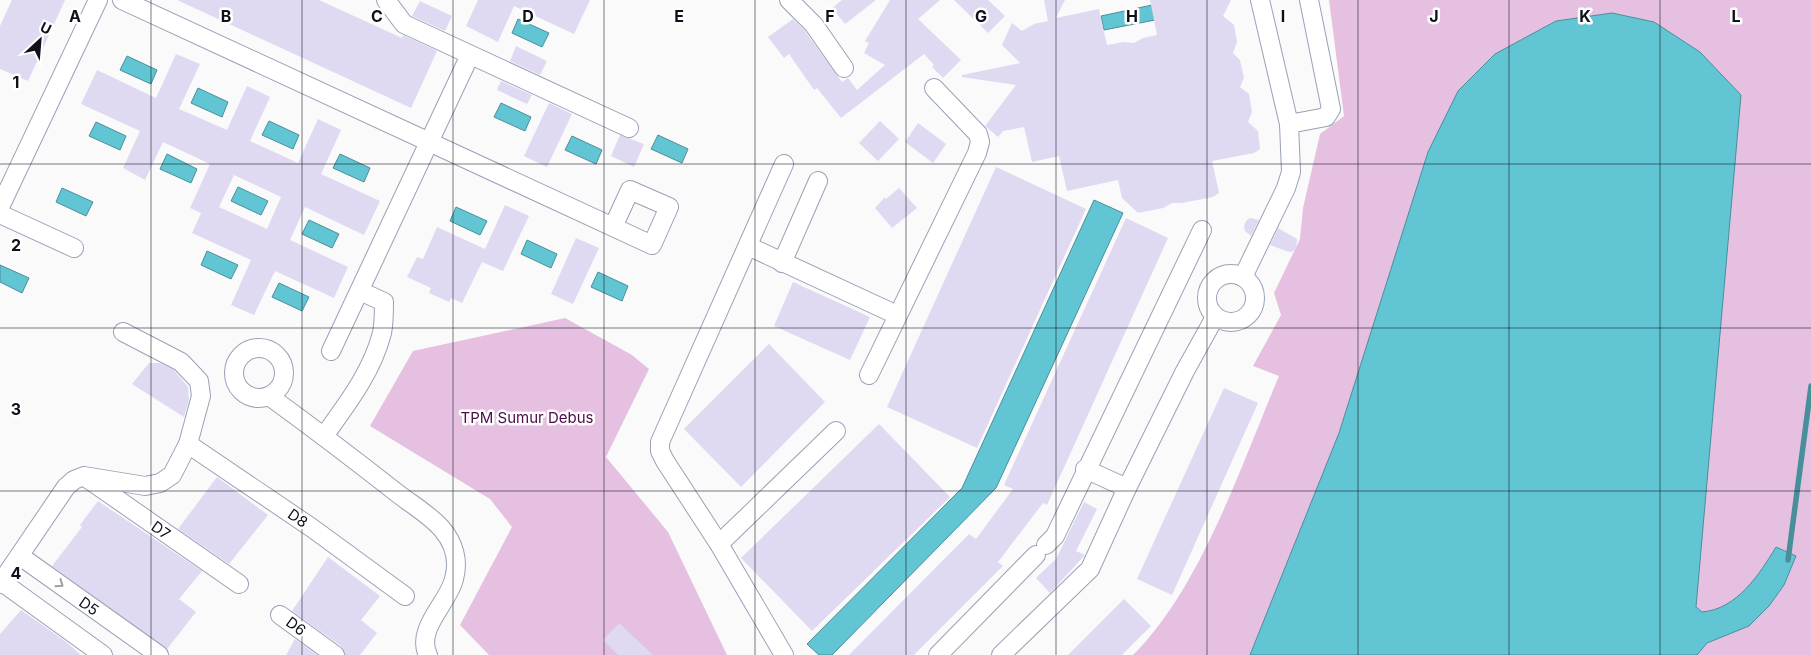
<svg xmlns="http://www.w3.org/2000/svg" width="1811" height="655" font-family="Inter,sans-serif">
<rect width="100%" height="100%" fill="#fafafa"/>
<g fill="#e5c0e1">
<path d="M1329 0H1811V655H1133C1201 588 1242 463 1279 376L1253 366 1281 315 1274 293 1300 239 1303 208 1320 134 1344 116Z"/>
<polygon points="565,318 632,355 649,369 606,457 668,532 727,655 489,655 460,625 512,527 490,499 370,426 413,351"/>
</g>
<g fill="#62c5d3" stroke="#498f9b">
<polygon points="1152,5 1155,20 1104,30 1101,16"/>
<path d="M1612 13 1654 22 1700 52 1741 95 1696 607 1702 612C1737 609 1759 575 1776 547L1796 556 1784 585 1769 606 1749 626 1707 643 1697 655H1250L1339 433 1428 152 1458 91 1495 54 1556 21Z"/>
<polygon points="518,19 549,33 542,47 512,33"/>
<polygon points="127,56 157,70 151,84 120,70"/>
<polygon points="198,88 228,102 222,117 191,103"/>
<polygon points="501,103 531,117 525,131 494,117"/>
<polygon points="269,121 299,135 293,149 262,135"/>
<polygon points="96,122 126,136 120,150 89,136"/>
<polygon points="658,135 688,149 682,163 651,149"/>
<polygon points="572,136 602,150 596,164 565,150"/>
<polygon points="167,154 197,169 191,183 160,169"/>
<polygon points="340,154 370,168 364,182 333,168"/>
<polygon points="238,187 268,201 261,215 231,201"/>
<polygon points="62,188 93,202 86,216 56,202"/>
<polygon points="1094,200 1123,213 996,488 832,655 819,655 807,644 962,488"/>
<polygon points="456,207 487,221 480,235 450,221"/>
<polygon points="309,220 339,234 332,248 302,234"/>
<polygon points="527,240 557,254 551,268 521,254"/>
<polygon points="207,251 238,265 231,279 201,265"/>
<polygon points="0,265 29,278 22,293 0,282"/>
<polygon points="598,272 628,286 622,301 591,287"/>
<polygon points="279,283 309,297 302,311 272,297"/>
</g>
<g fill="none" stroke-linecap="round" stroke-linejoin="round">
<polyline stroke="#498f9b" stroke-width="5.5" points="1788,560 1811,386"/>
</g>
<g fill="#e0d9f2" fill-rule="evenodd">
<polygon points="12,0 65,0 28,81 0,69 0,26"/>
<polygon points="177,0 319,0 402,38 403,35 437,51 411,108"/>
<polygon points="478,0 590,0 574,34 514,6 498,42 466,26"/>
<polygon points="842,0 876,0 845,24 832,8"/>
<polygon points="890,0 940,0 918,19 961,60 943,78 932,67 934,65 924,54 841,118 817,88 814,90 789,54 784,58 768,37 793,19 805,31 842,82 848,78 857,90 885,65 864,53 869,43 865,41"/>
<polygon points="954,0 988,0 1005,16 988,33"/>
<polygon points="1044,0 1065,0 1056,18 1099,9 1107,45 1124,42 1134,43 1143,38 1157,35 1150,0 1231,0 1223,16 1234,25 1237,42 1233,53 1240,60 1244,78 1240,87 1249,94 1252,112 1248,122 1258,131 1260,149 1254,153 1212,161 1219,193 1213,197 1182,203 1172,203 1163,208 1138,213 1122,198 1118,180 1067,191 1059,156 1032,162 1024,127 1003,131 998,137 985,126 1016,85 962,77 962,75 1020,63 1002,45 1012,23 1022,31 1034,24 1048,21"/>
<polygon points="420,1 452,16 445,31 412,16"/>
<polygon points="516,46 547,61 540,75 510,61"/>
<path d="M176 54 200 64 179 109 227 130 247 86 270 97 250 141 298 163 318 119 341 130 321 174 380 201 364 235 305 207 290 240 348 267 334 298 275 271 254 315 231 305 251 260 192 233 201 213 190 208 210 164 163 142 145 180 123 168 140 131 81 104 97 70 156 98ZM234 175 281 197 267 229 219 207Z"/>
<polygon points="501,81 532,95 527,104 497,90"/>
<polygon points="549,103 572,114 547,167 524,156"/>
<polygon points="880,121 899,139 878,161 859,143"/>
<polygon points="918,123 946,144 933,163 905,142"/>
<polygon points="620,135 644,144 634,167 611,156"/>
<polygon points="996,167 1086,209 977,448 887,407"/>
<polygon points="899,188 917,208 892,228 875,208 885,197 886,199"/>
<polygon points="505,205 529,216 503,271 482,262 462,303 451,298 449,302 429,293 431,288 407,277 417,257 423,259 437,227 485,249"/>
<polygon points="1126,218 1168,238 1047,505 1043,503 998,562 1003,566 914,655 849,655 969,534 976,539 1013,489 1004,485"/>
<polygon points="1250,218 1259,220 1251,236 1245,231 1244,226 1246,221"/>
<polygon points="1278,228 1297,239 1296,249 1291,252 1286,251 1270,245"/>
<polygon points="576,238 599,248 573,304 551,294"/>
<polygon points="793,282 870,317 850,360 774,326"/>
<polygon points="769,344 825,402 741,487 684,429"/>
<polygon points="149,363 160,363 174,370 188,387 189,400 184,417 132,384"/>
<polygon points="1224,388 1258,403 1172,595 1137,579"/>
<polygon points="879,424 950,497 812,631 741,558"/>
<polygon points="217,477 268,515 229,564 178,529"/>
<polygon points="98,501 202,571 179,599 196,612 167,649 52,566 82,527 80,525"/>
<polygon points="1084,502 1097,509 1076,551 1085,555 1050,593 1036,578 1056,559"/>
<polygon points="328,557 380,596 361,620 377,633 360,655 345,655 341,646 292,611"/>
<polygon points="1124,599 1151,626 1122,655 1068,655"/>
<polygon points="21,610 65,641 81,655 0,655 0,634"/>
<polygon points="619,623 653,655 618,655 603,640"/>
<polygon points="295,639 317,655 286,655"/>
</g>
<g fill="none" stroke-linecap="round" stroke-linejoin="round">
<g stroke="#98a1b8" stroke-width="20">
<g id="minor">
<polyline points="122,0 652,245 669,207 630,190 613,227"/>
<polyline points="386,0 404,24 629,128"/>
<polyline points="789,0 814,25 844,68"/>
<polyline points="1260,0 1289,124 1326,117 1331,109 1309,0"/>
<polyline points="0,207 98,0"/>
<polyline points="0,214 74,248"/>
<polyline points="748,246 897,315"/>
<polyline points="782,263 818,181"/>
<circle cx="1231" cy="298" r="24"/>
<polyline points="1243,277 1286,188 1291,172 1289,124"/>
<circle cx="259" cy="373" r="25"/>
<polyline points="331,351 470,55"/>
<polyline points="869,375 977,153 980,142 978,134 934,88"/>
<path d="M269 396C313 428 355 460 397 493 411 504 430 515 442 529 454 543 459 561 454 579 449 602 415 629 428 655"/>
<path d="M324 436C347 404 372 372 382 333 384 323 384 312 384 302L360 291"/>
<polyline points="188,444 312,528 405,596"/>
<polyline points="1085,469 1127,488"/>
<polyline points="88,479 239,584"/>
<polyline points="719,544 836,431"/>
<polyline points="1046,545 1055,536 1202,230"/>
<polyline points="20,556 159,655"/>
<polyline points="2,582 103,655"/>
<polyline points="0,584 66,487 74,480 84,476 145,486 160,483 172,475 188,444 201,396 199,381 181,362 123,332"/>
<polyline points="280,615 335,655"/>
<polyline points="784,655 719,544 665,461 660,451 660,442 784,164"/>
<polyline points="938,655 1036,555"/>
<polyline points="1001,655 1090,569 1127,488 1185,371 1215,317"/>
</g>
</g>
<use href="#minor" stroke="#fff" stroke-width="18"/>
</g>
<defs><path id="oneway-chevron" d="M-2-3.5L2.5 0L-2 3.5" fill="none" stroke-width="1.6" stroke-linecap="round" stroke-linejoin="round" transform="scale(1.25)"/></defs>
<use stroke="#9fa0a3" href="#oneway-chevron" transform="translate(60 584) rotate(35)"/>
<path fill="none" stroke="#0e1119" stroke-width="1" stroke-opacity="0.55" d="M151 0V655M302 0V655M453 0V655M604 0V655M755 0V655M906 0V655M1056 0V655M1207 0V655M1358 0V655M1509 0V655M1660 0V655M0 164H1811M0 328H1811M0 491H1811"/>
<g text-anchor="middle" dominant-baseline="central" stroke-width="5" stroke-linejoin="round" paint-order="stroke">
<g font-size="15" fill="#4e0b4c" stroke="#fff">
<text x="527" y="417">TPM Sumur Debus</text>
</g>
<g font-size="15" fill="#0e1119" stroke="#fff">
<text transform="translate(298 518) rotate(35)">D8</text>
<text transform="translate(161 530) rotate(35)">D7</text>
<text transform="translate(89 606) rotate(35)">D5</text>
<text transform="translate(296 626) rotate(36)">D6</text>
</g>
</g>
<g font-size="16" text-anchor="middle" font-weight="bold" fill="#0e1119" stroke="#fff" stroke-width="5" stroke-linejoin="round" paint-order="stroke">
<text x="75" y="22">A</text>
<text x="226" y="22">B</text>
<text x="377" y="22">C</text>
<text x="528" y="22">D</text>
<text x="679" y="22">E</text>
<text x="830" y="22">F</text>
<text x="981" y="22">G</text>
<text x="1132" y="22">H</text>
<text x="1283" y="22">I</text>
<text x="1434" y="22">J</text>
<text x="1585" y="22">K</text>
<text x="1736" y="22">L</text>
<text x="16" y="88">1</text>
<text x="16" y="251">2</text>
<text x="16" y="415">3</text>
<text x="16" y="579">4</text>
</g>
<g transform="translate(40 40) rotate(26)" stroke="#ffffff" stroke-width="4" paint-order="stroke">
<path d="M0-4L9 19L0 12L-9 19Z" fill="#0e1119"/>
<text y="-8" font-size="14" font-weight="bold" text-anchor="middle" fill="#0e1119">U</text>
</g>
</svg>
